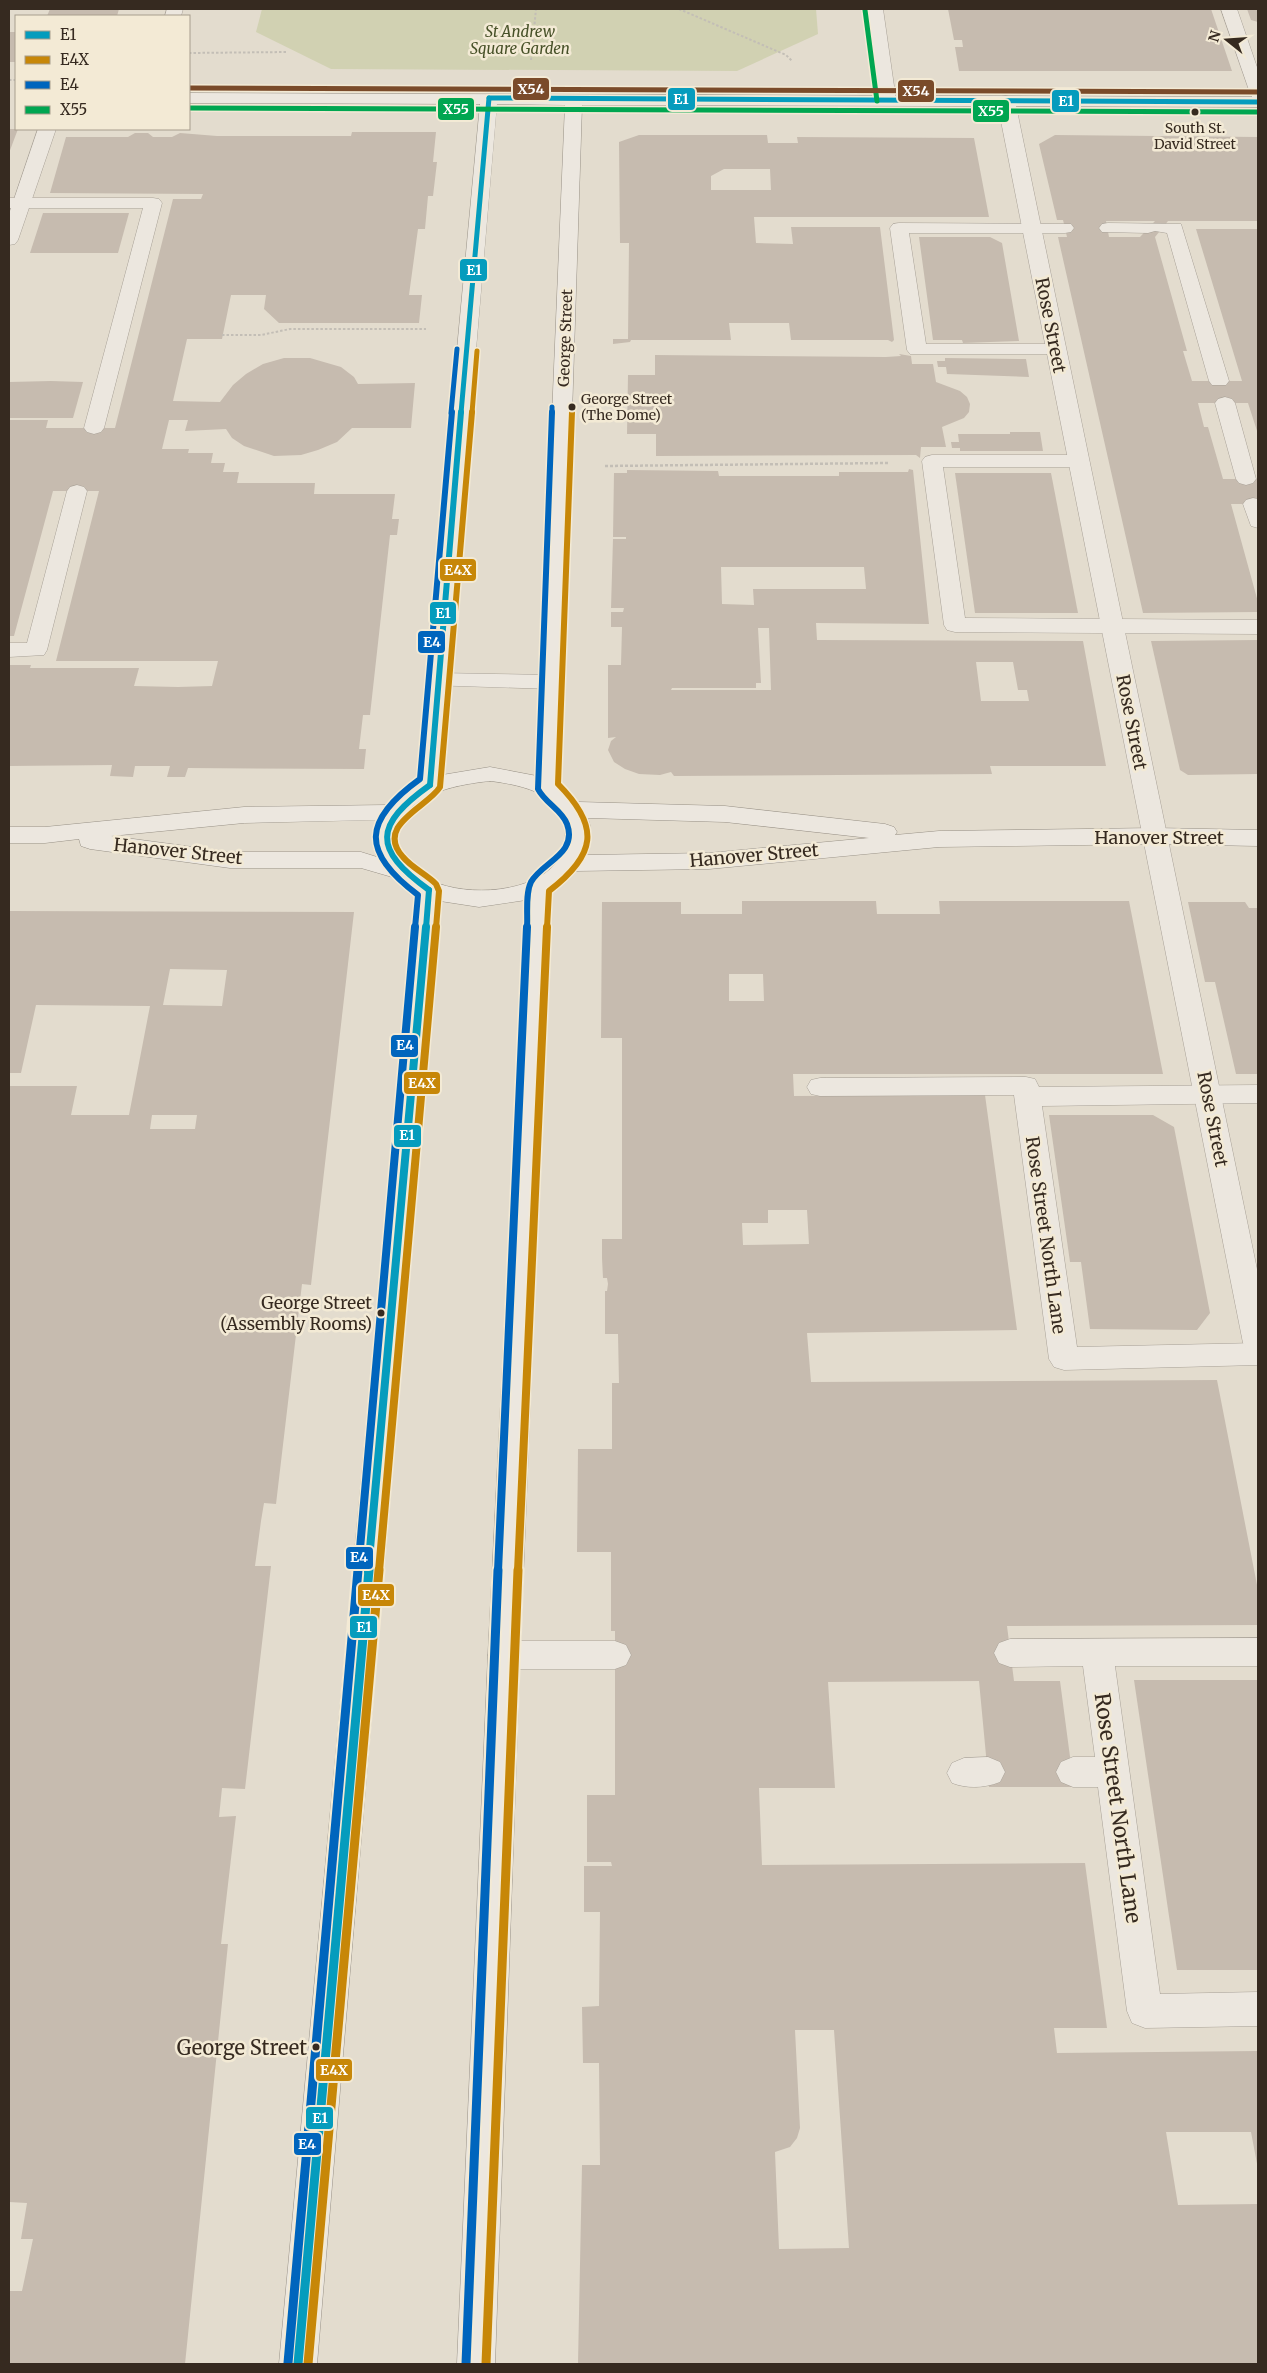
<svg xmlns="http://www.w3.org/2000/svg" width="1267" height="2373" font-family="Merriweather,serif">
<rect width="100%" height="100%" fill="#e3dcce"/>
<polygon fill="#d1d1b2" points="262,9 816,9 818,34 737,71 331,69 256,32"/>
<g fill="#c6bbaf" fill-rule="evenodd">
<polygon points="50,9 119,9 117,16 47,16"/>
<polygon points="948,9 1211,9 1232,71 959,71 955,47 963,47 962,40 954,40"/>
<polygon points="1247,9 1258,9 1258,22 1251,20"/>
<rect x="9" y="32" width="7" height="30"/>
<polygon points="9,129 18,129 9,153"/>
<polygon points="352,132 436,132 433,162 437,162 433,196 428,196 425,229 418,229 409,295 422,295 419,323 279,323 264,309 266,295 231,295 222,339 187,339 173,401 220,402 233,385 246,374 263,364 284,358 310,358 341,367 354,377 358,384 415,383 411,428 352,428 337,442 318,450 301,455 274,456 244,446 232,438 226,429 185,431 188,420 169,420 162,449 189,449 188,453 213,453 211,463 225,463 223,472 239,472 237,483 315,483 314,494 395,494 392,519 399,519 397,535 390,535 370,715 363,715 359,749 366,749 364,769 188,768 185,777 167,777 170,766 135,766 133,777 110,776 112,765 9,766 9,665 31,665 30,668 139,668 134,686 178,687 212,686 218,661 56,661 99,491 53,491 14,636 9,636 9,420 48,420 46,428 115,428 173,199 201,199 203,194 50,193 66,137 128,137 135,133 148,133 153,137 172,137 180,133 217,136 351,136"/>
<path d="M639 135H767L768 143H798L797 137 974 138 989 217H754L756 243 793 244 791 227H880L894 340 892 342 888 340H791L789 323H729L731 340H631L630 342 613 344V339H628L629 243H620L619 142ZM724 169H770L771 190H711V176Z"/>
<path d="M1055 135 1258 137V221H1168L1155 237 1187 351H1183L1192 381H1242L1196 229H1258V434L1248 403H1198L1204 427H1208L1223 479H1258V504H1231L1258 602V612L1143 613 1058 237H1067L1065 228 1063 220H1057L1039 144ZM1106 221H1155L1140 237H1109Z"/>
<polygon points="43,213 129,213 118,253 30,253"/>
<polygon points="919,237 990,237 1002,243 1019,341 963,343 962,340 933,340"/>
<polygon points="899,354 911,356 912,364 933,364 936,382 960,391 967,397 970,404 969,412 964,418 942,427 946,447 921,447 920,458 916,455 656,456 656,434 627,434 628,375 655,375 655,355 886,357 901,356"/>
<polygon points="945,358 1026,359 1029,377 947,374 946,367 938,367 937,361 945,361"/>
<polygon points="51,381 83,382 73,418 9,418 9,382"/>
<polygon points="1010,432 1040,432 1043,451 960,451 960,448 952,448 951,442 959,442 958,434 1010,434"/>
<path d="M909 469 913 470 929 624 816 623 817 640 1083 641 1106 766H990L992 774 674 776 671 772 660 775 639 774 625 769 614 762 608 750 611 741 616 737 608 738V665H621L622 627H611V612H623L624 608H611L613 539H626V537H613L614 473H627V470L718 471 719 476H839V472H908ZM721 567H864L866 589H753L754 605 722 604ZM758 628H769L771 690H671L672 688H756V683H761ZM976 662H1013L1018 690H1027L1029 701H981Z"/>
<polygon points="955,473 1051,473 1078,613 975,613"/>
<polygon points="1258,640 1258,774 1188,775 1180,770 1151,641"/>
<path d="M742 901H876L877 914H940L939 901H1129L1163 1074H793L794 1096 985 1095 1017 1330 807 1333 811 1382 1217 1380 1258 1590V1625L1007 1626 1014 1681H1060L1074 1787H989L979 1681 828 1682 835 1788H759L762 1865 1085 1863 1107 2028H1054L1057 2053 1258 2051V2169L1251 2132H1166L1178 2205 1258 2204V2364H578L582 2165H600L599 2063H583L582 2007 599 2006 600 1912H584V1866H612L611 1862H587V1795H615V1631H611V1552H577L578 1449H612V1383H619L618 1334H605V1291H607L608 1284 607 1278H603L602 1258V1239H622V1038H601L602 902H681V914H742ZM729 974H763L764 1001H729ZM768 1210H807L809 1244 743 1245 742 1223H768ZM795 2030H834L849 2248 779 2249 775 2152 790 2147 797 2138 800 2128Z"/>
<polygon points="1188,902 1245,902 1249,908 1258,908 1258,1074 1236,1074 1215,982 1205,982"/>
<path d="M9 911 354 912 311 1285 302 1284 276 1504 264 1503 261 1521 255 1566H271L245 1789 222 1788 219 1817 236 1816 221 1944H228L185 2364H9V2291H22L33 2239H21L27 2203 9 2202V1086H77L71 1115H129L150 1006 36 1005 21 1073H9ZM170 969 227 970 222 1006 163 1005ZM152 1115H197L195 1129H150Z"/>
<polygon points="1049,1115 1153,1115 1174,1127 1210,1313 1197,1330 1090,1329 1081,1262 1070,1262"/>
<polygon points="1134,1680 1258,1680 1258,1970 1177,1970"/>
</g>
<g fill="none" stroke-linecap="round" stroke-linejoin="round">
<g stroke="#a8a197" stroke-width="1">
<g id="lane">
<polygon points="1221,9 1237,9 1258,70 1258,98 1252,97 1250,93"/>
<polygon points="9,198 153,198 159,199 162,203 104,428 101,432 94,434 87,432 84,428 143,208 9,208"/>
<polygon points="899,223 1071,224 1074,228 1071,232 1065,233 909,233 926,344 1056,344 1063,346 1066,350 1063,354 910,354 907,350 890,228 893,224"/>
<polygon points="1108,223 1181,224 1229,381 1226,385 1212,385 1209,381 1167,233 1155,231 1148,233 1102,232 1099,228 1102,224"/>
<polygon points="1225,397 1232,399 1235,403 1256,479 1253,483 1246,485 1239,483 1236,479 1215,403 1218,399"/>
<polygon points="932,455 1079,455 1086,457 1089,461 1086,465 1079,467 943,467 965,618 1258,620 1258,634 955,632 947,630 944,625 922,461 925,457"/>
<polygon points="77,485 84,487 87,491 47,650 44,655 9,657 9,643 27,643 67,491 70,487"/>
<polygon points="1253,498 1258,499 1258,528 1251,526 1243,504 1246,500"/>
<polygon points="437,673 551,675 559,677 562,682 559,687 551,689 429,685 426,680 429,675"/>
<polygon points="1026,1077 1035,1079 1039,1087 1258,1085 1258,1103 1042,1106 1077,1347 1258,1343 1258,1365 1064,1370 1054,1367 1049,1359 1014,1095 820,1096 811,1094 807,1087 811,1080 820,1078"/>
<polygon points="1258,1638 1258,1666 1115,1666 1160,1994 1258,1992 1258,2026 1145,2028 1132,2023 1127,2011 1098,1787 1073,1787 1061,1782 1056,1772 1061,1762 1073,1757 1095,1757 1083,1666 1010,1667 999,1663 994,1653 999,1643 1010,1639"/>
<polygon points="504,1641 615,1641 626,1645 631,1655 626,1665 615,1669 504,1669 493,1665 488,1655 493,1645"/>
<path d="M988 1757 1000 1762 1005 1772 1000 1782C984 1788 968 1789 952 1783L947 1773 952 1763 964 1758Z"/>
</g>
</g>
<g stroke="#a8a197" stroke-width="1">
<g id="street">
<polygon points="167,9 183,9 181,16 165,16"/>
<polygon points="867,9 883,9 896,100 893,104 881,104 878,100"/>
<polygon points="1006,96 1012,97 1015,101 1258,1274 1258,1354 1248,1351 1243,1343 997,101 1000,97"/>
<polygon points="38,129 56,129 18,240 15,244 9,245 9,214"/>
</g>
</g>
<g stroke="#989186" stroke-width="1">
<path id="secondary" d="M189 93 1258 97V107L582 105 560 785 579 802 725 806 885 824 894 827 897 832 895 835 939 831 1155 828 1258 830V846L1155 844 939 847 709 869 575 871 564 882 551 890 520 1655 495 2364H457L488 1655 526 900 479 907 440 901 317 2364H279L416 893 392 877 361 868H230L90 849 81 846 79 839 45 843H9V827H45L244 807 387 805 396 795 418 783 426 680 480 104 189 103ZM497 104 565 105 537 776 490 767 442 775 448 680ZM490 781C523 785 570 795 565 837 564 844 563 853 559 859 536 894 467 897 432 881 415 873 398 860 398 840 397 795 454 785 490 781ZM588 818 725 822 869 838 709 853 585 855 590 826ZM377 820C372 832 372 845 377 857L361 852H230L111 836 244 823Z"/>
</g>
<g stroke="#c3beb6" stroke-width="2" stroke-dasharray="2.5 2" stroke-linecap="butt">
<polyline points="679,9 786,55 792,61"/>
<polyline points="189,53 288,52"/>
<polyline points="531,60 536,9"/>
<polyline points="9,80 16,80"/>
<polyline points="222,335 261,335 290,329 426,329"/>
</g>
<polyline stroke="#c3beb6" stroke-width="2.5" stroke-dasharray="3 2" stroke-linecap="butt" points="605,466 889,463"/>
<use href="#lane" fill="#ece7df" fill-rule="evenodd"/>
<use href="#street" fill="#ece7df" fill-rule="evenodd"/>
<use href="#secondary" fill="#ece7df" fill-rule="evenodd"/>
<g stroke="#f3ead5" stroke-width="8">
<g id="bus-1-far3">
<polyline points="489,98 1258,102"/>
<polyline points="461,413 489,98"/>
</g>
</g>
<g stroke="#f3ead5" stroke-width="9">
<g id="bus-1-far2">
<polyline points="430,785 461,412"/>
<path d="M429 890C372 849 374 825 430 785"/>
<polyline points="426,928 429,890"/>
</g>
</g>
<g stroke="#f3ead5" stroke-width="11">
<polyline id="bus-1-far1" points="368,1571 426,927"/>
</g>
<g stroke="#f3ead5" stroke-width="13">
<polyline id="bus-1" points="298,2364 369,1570"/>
</g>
<g stroke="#f3ead5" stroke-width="8">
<g id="bus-2-far3">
<polyline points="472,413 477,351"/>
<polyline points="572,413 572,407"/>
</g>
</g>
<g stroke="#f3ead5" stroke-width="9">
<g id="bus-2-far2">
<path d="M436 928 439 891 436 884C426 874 412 868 403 857 374 825 428 807 440 787L472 412"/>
<path d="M547 928 549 891C596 855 601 827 558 784L572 412"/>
</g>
</g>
<g stroke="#f3ead5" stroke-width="11">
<g id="bus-2-far1">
<polyline points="379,1571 436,927"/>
<polyline points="518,1571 547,927"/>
</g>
</g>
<g stroke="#f3ead5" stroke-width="13">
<g id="bus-2">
<polyline points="308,2364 379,1570"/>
<polyline points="486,2364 518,1570"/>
</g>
</g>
<g stroke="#f3ead5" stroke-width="8">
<g id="bus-3-far3">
<polyline points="451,413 457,349"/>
<polyline points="552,413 552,407"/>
</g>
</g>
<g stroke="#f3ead5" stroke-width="9">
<g id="bus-3-far2">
<path d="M415 928 418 895C360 852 363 820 420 779L452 412"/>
<path d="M527 928C528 916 525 894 531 882 542 862 578 854 567 824 562 810 545 803 538 789L552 412"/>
</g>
</g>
<g stroke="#f3ead5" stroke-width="11">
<g id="bus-3-far1">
<polyline points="358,1571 415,927"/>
<polyline points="498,1571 527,927"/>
</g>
</g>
<g stroke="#f3ead5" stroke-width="13">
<g id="bus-3">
<polyline points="288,2363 358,1570"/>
<polyline points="466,2364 498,1570"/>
</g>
</g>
<g stroke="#f3ead5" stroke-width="8">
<g id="bus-4">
<polyline points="865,10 877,101"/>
<polyline points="189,108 1258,112"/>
</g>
</g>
<g stroke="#f3ead5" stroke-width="8">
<polyline id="bus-5" points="189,88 1258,92"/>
</g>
<use href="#bus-1-far3" stroke="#059cbd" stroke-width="5"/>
<use href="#bus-1-far2" stroke="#059cbd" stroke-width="6"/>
<use href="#bus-1-far1" stroke="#059cbd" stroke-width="8"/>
<use href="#bus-1" stroke="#059cbd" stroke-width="9"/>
<use href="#bus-2-far3" stroke="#c78708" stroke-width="5"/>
<use href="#bus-2-far2" stroke="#c78708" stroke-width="6"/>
<use href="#bus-2-far1" stroke="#c78708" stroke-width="8"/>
<use href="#bus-2" stroke="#c78708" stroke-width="9"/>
<use href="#bus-3-far3" stroke="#0065bd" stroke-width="5"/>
<use href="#bus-3-far2" stroke="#0065bd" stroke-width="6"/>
<use href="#bus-3-far1" stroke="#0065bd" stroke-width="8"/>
<use href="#bus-3" stroke="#0065bd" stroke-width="9"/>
<use href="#bus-4" stroke="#00a651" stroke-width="5"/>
<use href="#bus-5" stroke="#7a4b2a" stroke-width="5"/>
</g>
<g fill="#362a20" stroke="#f3ead5" stroke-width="2">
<circle cx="1195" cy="112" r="4.5"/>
<circle cx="572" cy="407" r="4.5"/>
<circle cx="381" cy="1313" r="4.5"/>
<circle cx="316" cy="2047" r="4.5"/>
</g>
<g text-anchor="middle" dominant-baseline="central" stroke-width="5" stroke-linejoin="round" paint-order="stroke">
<g font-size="14" fill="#362a20" stroke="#f3ead5">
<text x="1195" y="128">South St.<tspan x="1195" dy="16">David Street</tspan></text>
<text x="581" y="399" text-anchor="start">George Street<tspan x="581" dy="16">(The Dome)</tspan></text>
</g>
<g font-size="15" font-style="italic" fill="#475128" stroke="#f3ead5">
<text x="520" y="31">St Andrew<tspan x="520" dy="17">Square Garden</tspan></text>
</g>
<g font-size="15" fill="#362a20" stroke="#f3ead5">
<text transform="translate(565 338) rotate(-88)">George Street</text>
</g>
<g font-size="17" fill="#362a20" stroke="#f3ead5" text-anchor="end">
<text x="372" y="1303">George Street<tspan x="372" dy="21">(Assembly Rooms)</tspan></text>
</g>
<g font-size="18" fill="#362a20" stroke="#f3ead5">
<text transform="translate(1051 325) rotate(79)">Rose Street</text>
<text transform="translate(1132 722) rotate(79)">Rose Street</text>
<text x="1159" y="837">Hanover Street</text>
<text transform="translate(178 851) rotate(6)">Hanover Street</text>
<text transform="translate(754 855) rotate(-5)">Hanover Street</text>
<text transform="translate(1213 1119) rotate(79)">Rose Street</text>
<text transform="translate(1046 1235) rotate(82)">Rose Street North Lane</text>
</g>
<g font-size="20" fill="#362a20" stroke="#f3ead5" text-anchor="end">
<text x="307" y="2047">George Street</text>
</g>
<g font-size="21" fill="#362a20" stroke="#f3ead5">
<text transform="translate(1118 1808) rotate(82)">Rose Street North Lane</text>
</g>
</g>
<g stroke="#f3ead5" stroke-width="2">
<rect x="512" y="77" width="38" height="24" rx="5" fill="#7a4b2a"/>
<rect x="897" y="79" width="38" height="24" rx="5" fill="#7a4b2a"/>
<rect x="667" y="87" width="29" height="24" rx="5" fill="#059cbd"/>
<rect x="1051" y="89" width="29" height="24" rx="5" fill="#059cbd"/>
<rect x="437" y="97" width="38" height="24" rx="5" fill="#00a651"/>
<rect x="972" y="99" width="38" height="24" rx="5" fill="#00a651"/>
<rect x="459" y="258" width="29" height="24" rx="5" fill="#059cbd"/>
<rect x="439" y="558" width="38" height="24" rx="5" fill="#c78708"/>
<rect x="429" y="601" width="28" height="24" rx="5" fill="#059cbd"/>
<rect x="417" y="630" width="29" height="24" rx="5" fill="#0065bd"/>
<rect x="390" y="1034" width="29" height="24" rx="5" fill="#0065bd"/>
<rect x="403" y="1071" width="38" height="24" rx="5" fill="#c78708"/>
<rect x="393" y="1124" width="29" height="24" rx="5" fill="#059cbd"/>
<rect x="345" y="1546" width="29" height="24" rx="5" fill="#0065bd"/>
<rect x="357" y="1583" width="38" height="24" rx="5" fill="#c78708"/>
<rect x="349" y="1615" width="29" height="24" rx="5" fill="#059cbd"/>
<rect x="315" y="2058" width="38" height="24" rx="5" fill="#c78708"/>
<rect x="305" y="2106" width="29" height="24" rx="5" fill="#059cbd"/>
<rect x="293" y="2132" width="29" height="24" rx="5" fill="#0065bd"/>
</g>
<g font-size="14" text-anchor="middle" font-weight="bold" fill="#fff">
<text x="531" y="94">X54</text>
<text x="916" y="96">X54</text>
<text x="681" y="104">E1</text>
<text x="1066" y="106">E1</text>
<text x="456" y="114">X55</text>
<text x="991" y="116">X55</text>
<text x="474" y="275">E1</text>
<text x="458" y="575">E4X</text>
<text x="443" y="618">E1</text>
<text x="432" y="647">E4</text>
<text x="405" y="1050">E4</text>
<text x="422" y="1088">E4X</text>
<text x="407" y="1140">E1</text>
<text x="359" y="1562">E4</text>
<text x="376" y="1600">E4X</text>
<text x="364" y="1632">E1</text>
<text x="334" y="2075">E4X</text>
<text x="320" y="2123">E1</text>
<text x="307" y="2149">E4</text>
</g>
<rect width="1267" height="2373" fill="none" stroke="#362a20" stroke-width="20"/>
<rect x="15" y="15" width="175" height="115" fill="#f3ead5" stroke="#a79d8d"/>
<rect x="25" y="31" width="25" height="8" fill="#059cbd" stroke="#a79d8d"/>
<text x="60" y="40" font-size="15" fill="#362a20">E1</text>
<rect x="25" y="56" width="25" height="8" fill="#c78708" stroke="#a79d8d"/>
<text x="60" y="65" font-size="15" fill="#362a20">E4X</text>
<rect x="25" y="81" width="25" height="8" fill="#0065bd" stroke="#a79d8d"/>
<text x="60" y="90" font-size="15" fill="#362a20">E4</text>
<rect x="25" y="106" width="25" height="8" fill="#00a651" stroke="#a79d8d"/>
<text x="60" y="115" font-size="15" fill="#362a20">X55</text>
<g transform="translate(1227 40) rotate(287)" stroke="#f3ead5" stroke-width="4" paint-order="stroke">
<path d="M0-4L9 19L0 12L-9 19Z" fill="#362a20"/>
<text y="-8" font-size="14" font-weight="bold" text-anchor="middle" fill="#362a20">N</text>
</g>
</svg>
